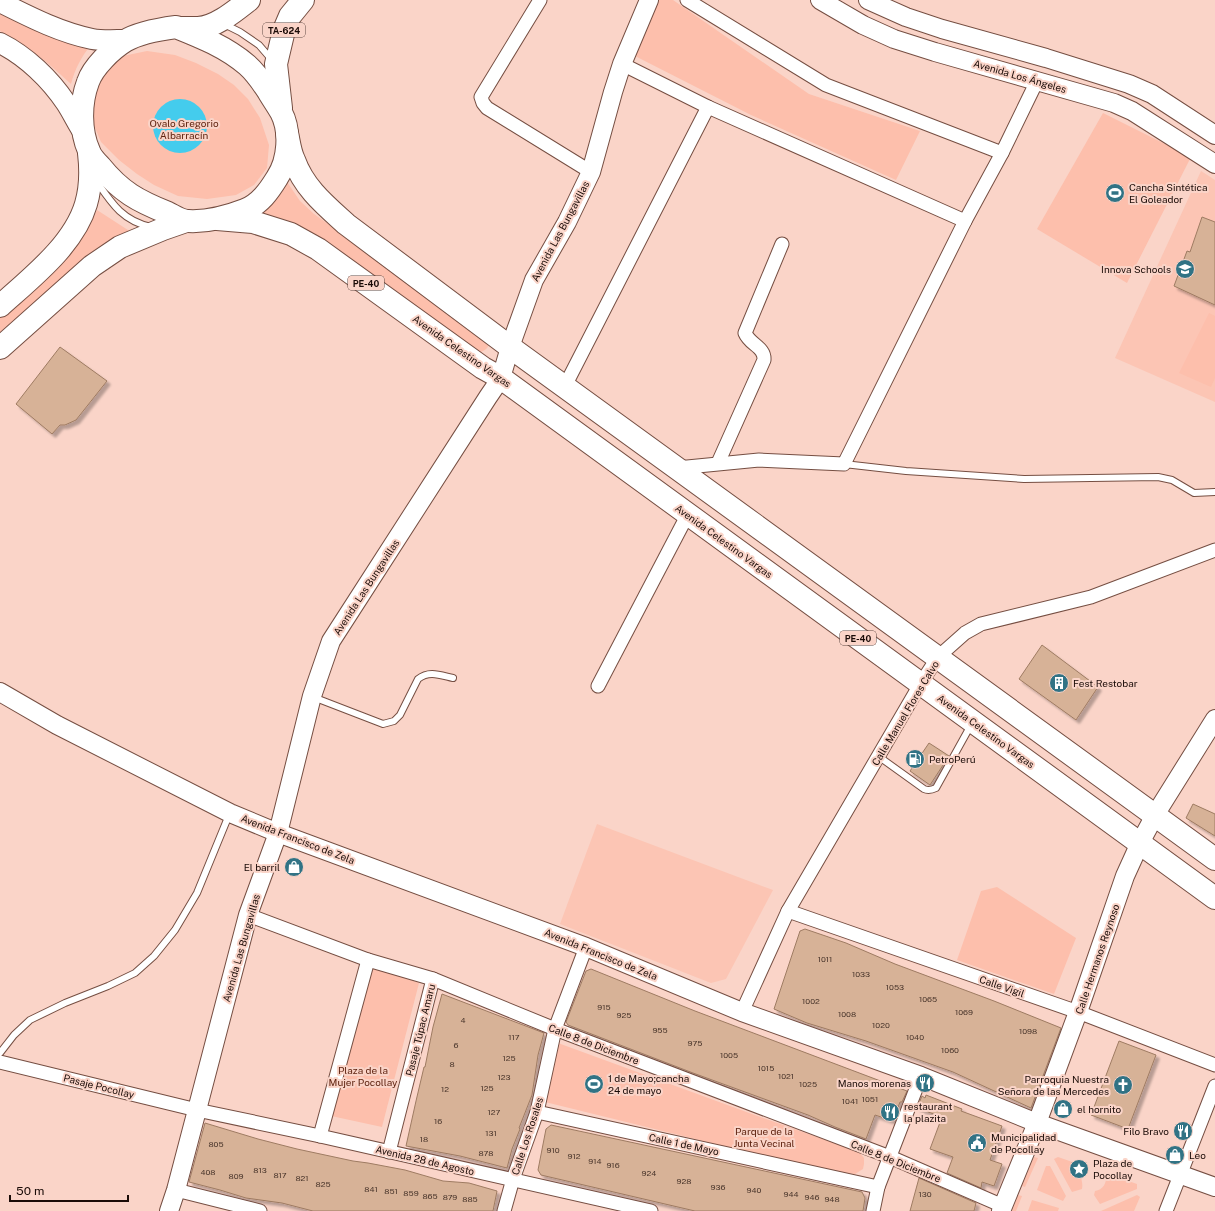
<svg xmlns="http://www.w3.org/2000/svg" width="1215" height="1211" font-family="'Public Sans',sans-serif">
<defs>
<filter id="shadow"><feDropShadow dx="3.5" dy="3.5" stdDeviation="1" flood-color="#0004"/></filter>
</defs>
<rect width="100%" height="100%" fill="#fad4c8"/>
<g fill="#fcc5b4">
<polygon points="1201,171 1215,180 1215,402 1115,358"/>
<polygon points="597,824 773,890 726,979 711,983 560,924"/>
</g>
<g fill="#fdbfac">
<polygon points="658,0 673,0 809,94 920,131 896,180 751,115 635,56"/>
<path d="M0 10 91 45C81 57 75 69 71 84 49 64 27 44 0 31Z"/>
<polygon points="147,51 175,55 196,63 218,74 234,85 248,99 260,118 269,145 267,168 254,185 236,195 207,199 178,196 154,185 137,174 119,160 101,142 90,116 100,74 123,56"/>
<polygon points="1103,113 1191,157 1127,283 1037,229"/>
<path d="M285 179 300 201 314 214 485 335C492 346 488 351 476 353L308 233 286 220 260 214Z"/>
<polygon points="97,210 131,232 0,333 0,313 78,245 88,228"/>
<polygon points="1209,313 1215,316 1215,378 1211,387 1179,373"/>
<polygon points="997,887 1076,938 1054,994 957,960 981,891"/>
<polygon points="362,961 419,983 382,1127 322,1114"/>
<polygon points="558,1043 752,1114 859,1152 864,1158 864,1164 863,1169 855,1174 846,1173 740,1150 545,1102"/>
<polygon points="1034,1157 1038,1158 1025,1187 1022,1186"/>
<path d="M1058 1157 1081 1165 1084 1168C1078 1178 1084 1181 1082 1189L1072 1192 1054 1159Z"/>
<polygon points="1046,1166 1050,1166 1066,1196 1063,1201 1037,1190"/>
<path d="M1108 1174 1137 1184V1189L1100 1204 1094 1195 1095 1191C1103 1190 1107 1183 1106 1175Z"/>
<polygon points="1018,1195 1022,1196 1016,1211 1012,1211"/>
<polygon points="1137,1195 1140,1197 1134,1211 1101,1211"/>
<polygon points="1032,1200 1059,1208 1058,1211 1028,1211"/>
</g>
<circle fill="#44cced" cx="180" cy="126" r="27"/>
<g fill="#d7b297" stroke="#9e7b62" filter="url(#shadow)">
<polygon points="1202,217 1215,222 1215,305 1174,286 1187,251 1190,252"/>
<polygon points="60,347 107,381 76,420 65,425 60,425 52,434 16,404"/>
<polygon points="1042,645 1098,687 1076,720 1019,679"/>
<polygon points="929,743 949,756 930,785 910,771"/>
<polygon points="1193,804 1215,814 1215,836 1186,818"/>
<polygon points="805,929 846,943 895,964 994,1001 1061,1028 1031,1108 953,1072 866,1041 807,1023 774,1009 800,931"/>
<polygon points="591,969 695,1011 907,1091 902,1102 900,1102 893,1121 875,1115 866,1139 835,1127 808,1115 693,1073 568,1025 566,1022 586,971"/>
<polygon points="442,994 544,1033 538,1055 532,1095 519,1128 520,1129 512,1149 507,1168 460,1156 406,1146 416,1101 424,1067 425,1067 433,1027"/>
<polygon points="1119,1041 1156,1055 1128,1129 1091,1115"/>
<polygon points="926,1095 962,1109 961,1111 1002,1126 990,1160 1002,1164 994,1186 982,1182 981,1188 947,1173 953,1157 930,1149 942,1117 917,1108 922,1096 925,1098"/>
<polygon points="205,1123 258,1139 297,1149 353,1161 368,1163 405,1170 443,1181 469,1183 497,1191 493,1211 313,1211 282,1203 246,1198 220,1190 189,1182"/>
<polygon points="551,1125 862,1192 865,1198 863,1211 695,1211 541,1175 538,1170 546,1129"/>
<polygon points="919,1178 976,1203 974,1211 910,1211"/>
</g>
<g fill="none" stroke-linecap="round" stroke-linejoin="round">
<g stroke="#754e42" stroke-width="8">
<g id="lane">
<polyline points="224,24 240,32 259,45 272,60"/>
<path d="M97 182C112 204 123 221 151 227"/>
<polyline points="844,464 906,471 1024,479 1158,477 1172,480 1194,493 1215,492"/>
<path d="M313 697 383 724 394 721 400 715 418 679C429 670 440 675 453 678"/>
<path d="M878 756 924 789C928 791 932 790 936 788L971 725"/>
<polyline points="0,1053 14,1035 30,1020 65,1003 108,986 135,973 154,956 175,930 197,893 229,815"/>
</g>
</g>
<g stroke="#754e42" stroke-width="15">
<g id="street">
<polyline points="540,0 481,97 483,103 487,108 591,172"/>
<polyline points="687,0 826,85 1002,153"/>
<polyline points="622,64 708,107 965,221"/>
<polyline points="565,386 708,107"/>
<path d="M718 463 764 360C765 347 750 345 745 333L782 244"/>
<polyline points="677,468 759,460 844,464 965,221 1002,153 1037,81"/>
<polyline points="598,686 688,514"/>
<polyline points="788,911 1078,1012 1215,1065"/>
<polyline points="248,915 368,960 433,979 555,1029 890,1157 1003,1206"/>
<polyline points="742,1012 788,911 921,683 938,657 965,633 981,624 1091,597 1215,550"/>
<polyline points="0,1062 197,1110 320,1136 651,1211"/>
<polyline points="537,1112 878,1187"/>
<polyline points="320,1136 368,960"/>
<polyline points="389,1152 433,979"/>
<polyline points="176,1190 260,1211"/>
<polyline points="504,1211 513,1179 537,1112 555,1029 586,947"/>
<polyline points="873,1211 878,1187 921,1076"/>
<polyline points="1166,1211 1215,1086"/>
</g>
</g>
<g stroke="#754e42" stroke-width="20">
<g id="secondary">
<polyline points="820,0 863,25 894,39 935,52 1114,103 1132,111 1215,164"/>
<polyline points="868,0 906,17 942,29 1046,58 1129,84 1152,94 1215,135"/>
<polyline points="0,692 57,725 230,813 278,833 586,947 742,1012 921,1076 1037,1123 1215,1187"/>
<polyline points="169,1211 176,1190 197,1110 248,915 278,833 312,696 331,641 488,397 501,378 510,347 534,280 567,222 591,172 613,92 622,64 649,0"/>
<polyline points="1001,1211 1037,1123 1078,1012 1125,876 1140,843 1155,815 1215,719"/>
</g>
</g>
<g stroke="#754e42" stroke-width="22">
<g id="primary">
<path d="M0 2C30 17 59 32 92 39 102 41 115 40 126 40"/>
<path d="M0 43C26 56 50 79 66 103 72 112 77 123 83 132"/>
</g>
</g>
<g stroke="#754e42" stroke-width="24">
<g id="highway">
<path d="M176 27C201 37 226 47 247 65 255 72 262 82 268 91 272 98 277 105 281 112 291 131 289 160 277 178 269 191 260 204 245 210 227 217 207 222 188 221 181 221 174 216 168 213 138 201 121 192 100 166 96 162 91 157 89 151 80 131 80 103 88 82 93 67 112 49 125 41 138 33 161 29 176 27Z"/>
<path d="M182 28C187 28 193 28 198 28 216 27 235 11 249 0"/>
<polyline points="281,108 276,64 284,30 290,16 303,0"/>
<path d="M287 133C289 142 290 152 294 160 304 188 325 205 346 224L510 347 1215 859"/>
<polyline points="217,219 253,222 291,234 318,249 483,368 501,378 1215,898"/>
<path d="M0 306C31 278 74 245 86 204 91 187 91 170 89 153"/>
<polyline points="0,348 92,266 120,247 163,229 186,221"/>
</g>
</g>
<use href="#lane" stroke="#fff" stroke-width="6"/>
<use href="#street" stroke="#fff" stroke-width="13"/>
<use href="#secondary" stroke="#fff" stroke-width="18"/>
<use href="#primary" stroke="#fff" stroke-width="20"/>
<use href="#highway" stroke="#fff" stroke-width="22"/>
</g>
<defs>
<g id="stadium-disc" transform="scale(1)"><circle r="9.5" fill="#317385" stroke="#fad4c8"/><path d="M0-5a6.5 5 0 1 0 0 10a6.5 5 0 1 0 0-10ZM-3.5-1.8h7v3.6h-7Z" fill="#fff"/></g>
<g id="school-disc" transform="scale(1)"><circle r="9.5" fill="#317385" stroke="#fad4c8"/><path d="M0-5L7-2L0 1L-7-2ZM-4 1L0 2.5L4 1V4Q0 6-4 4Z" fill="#fff"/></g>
<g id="building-disc" transform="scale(1)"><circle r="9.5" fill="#317385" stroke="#fad4c8"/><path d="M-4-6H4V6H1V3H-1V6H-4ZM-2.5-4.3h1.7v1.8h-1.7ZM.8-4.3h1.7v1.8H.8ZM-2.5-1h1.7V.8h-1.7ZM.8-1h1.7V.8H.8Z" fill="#fff"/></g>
<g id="fuel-disc" transform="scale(1)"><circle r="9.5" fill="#317385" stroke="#fad4c8"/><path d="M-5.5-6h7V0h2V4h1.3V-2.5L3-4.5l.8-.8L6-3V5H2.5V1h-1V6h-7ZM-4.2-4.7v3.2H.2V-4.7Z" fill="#fff"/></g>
<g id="shop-disc" transform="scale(1)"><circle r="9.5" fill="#317385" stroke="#fad4c8"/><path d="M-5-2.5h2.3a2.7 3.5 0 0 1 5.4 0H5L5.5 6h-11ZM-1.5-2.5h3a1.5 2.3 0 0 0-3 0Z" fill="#fff"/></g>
<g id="restaurant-disc" transform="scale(1)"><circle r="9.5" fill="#317385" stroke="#fad4c8"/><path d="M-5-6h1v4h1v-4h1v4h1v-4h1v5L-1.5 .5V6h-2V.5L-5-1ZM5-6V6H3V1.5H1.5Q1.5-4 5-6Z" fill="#fff"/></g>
<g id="church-disc" transform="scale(1)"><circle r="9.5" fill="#317385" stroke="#fad4c8"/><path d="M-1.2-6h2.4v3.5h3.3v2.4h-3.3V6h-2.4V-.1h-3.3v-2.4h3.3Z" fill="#fff"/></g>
<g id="civic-disc" transform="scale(1)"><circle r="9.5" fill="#317385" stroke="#fad4c8"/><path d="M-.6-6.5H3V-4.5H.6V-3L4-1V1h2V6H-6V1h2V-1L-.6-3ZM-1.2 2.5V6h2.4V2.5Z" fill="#fff"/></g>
<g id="sight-disc" transform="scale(1)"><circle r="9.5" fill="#317385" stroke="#fad4c8"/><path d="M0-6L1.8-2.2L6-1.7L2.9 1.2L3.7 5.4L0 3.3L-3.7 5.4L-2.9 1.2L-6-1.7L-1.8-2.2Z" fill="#fff"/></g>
</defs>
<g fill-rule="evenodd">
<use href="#stadium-disc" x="1115" y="193"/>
<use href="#school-disc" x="1185" y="269"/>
<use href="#building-disc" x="1059" y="683"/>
<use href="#fuel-disc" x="915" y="759"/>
<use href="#shop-disc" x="294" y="867"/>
<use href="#restaurant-disc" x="925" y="1083"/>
<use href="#stadium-disc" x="594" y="1084"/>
<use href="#church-disc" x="1123" y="1085"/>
<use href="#shop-disc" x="1063" y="1109"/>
<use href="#restaurant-disc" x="890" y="1112"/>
<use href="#restaurant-disc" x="1183" y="1131"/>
<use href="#civic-disc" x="977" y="1143"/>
<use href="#shop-disc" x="1175" y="1155"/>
<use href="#sight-disc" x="1079" y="1169"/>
</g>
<g text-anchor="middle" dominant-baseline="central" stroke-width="4" stroke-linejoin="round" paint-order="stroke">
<g font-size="8" fill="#49352b">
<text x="825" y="959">1011</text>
<text x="861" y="974">1033</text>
<text x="895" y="987">1053</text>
<text x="928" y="999">1065</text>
<text x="811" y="1001">1002</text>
<text x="604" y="1007">915</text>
<text x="964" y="1012">1069</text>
<text x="847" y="1014">1008</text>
<text x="624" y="1015">925</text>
<text x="463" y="1020">4</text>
<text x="881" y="1025">1020</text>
<text x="660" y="1030">955</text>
<text x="1028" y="1031">1098</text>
<text x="514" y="1037">117</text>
<text x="915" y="1037">1040</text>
<text x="695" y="1043">975</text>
<text x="456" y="1045">6</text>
<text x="950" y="1050">1060</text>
<text x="729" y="1055">1005</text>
<text x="509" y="1058">125</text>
<text x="452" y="1064">8</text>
<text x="766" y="1068">1015</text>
<text x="786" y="1076">1021</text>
<text x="504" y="1077">123</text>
<text x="808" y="1084">1025</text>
<text x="487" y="1088">125</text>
<text x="445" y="1089">12</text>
<text x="870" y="1099">1051</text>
<text x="850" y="1101">1041</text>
<text x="494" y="1112">127</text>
<text x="438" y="1121">16</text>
<text x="491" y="1133">131</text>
<text x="424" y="1139">18</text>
<text x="216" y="1144">805</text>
<text x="553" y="1150">910</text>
<text x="486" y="1153">878</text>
<text x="574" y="1156">912</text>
<text x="595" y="1161">914</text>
<text x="613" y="1165">916</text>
<text x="260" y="1170">813</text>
<text x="208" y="1172">408</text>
<text x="649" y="1173">924</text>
<text x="280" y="1175">817</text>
<text x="236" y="1176">809</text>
<text x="302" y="1178">821</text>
<text x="684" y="1181">928</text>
<text x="323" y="1184">825</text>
<text x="718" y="1187">936</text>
<text x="371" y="1189">841</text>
<text x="754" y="1190">940</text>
<text x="391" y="1191">851</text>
<text x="411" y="1193">859</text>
<text x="791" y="1194">944</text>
<text x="925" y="1194">130</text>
<text x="430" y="1196">865</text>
<text x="450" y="1197">879</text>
<text x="812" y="1197">946</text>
<text x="470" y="1199">885</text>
<text x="832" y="1199">948</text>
</g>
<g fill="#fad4c8" stroke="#5d4741" stroke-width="1">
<rect x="263" y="23" width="42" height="14" rx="3"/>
<rect x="348" y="276" width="36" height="14" rx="3"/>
<rect x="840" y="631" width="36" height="14" rx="3"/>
</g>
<g font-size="9" font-weight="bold" fill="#1a0b07">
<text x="284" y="30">TA-624</text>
<text x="366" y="283">PE-40</text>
<text x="858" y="638">PE-40</text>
</g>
<g font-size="10" fill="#1a0b07" stroke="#fad4c8">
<text transform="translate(1020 76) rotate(16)">Avenida Los Ángeles</text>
<text transform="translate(560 231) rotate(-62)">Avenida Las Bungavillas</text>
<text transform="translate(462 351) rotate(35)">Avenida Celestino Vargas</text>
<text transform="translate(724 541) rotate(36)">Avenida Celestino Vargas</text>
<text transform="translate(366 587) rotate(-57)">Avenida Las Bungavillas</text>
<text transform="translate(905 713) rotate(-59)">Calle Manuel Flores Calvo</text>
<text transform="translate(986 731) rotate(36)">Avenida Celestino Vargas</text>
<text transform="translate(298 839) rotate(21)">Avenida Francisco de Zela</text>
<text transform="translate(241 948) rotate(-74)">Avenida Las Bungavillas</text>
<text transform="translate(601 954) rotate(22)">Avenida Francisco de Zela</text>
<text transform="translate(1097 959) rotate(-71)">Calle Hermanos Reynoso</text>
<text transform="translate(1002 986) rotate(19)">Calle Vigil</text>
<text transform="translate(420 1030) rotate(-76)">Pasaje Túpac Amaru</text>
<text transform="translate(594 1044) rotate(21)">Calle 8 de Diciembre</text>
<text transform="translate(99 1086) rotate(14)">Pasaje Pocollay</text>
<text transform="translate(527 1136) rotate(-72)">Calle Los Rosales</text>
<text transform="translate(684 1144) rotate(12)">Calle 1 de Mayo</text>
<text transform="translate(425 1160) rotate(13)">Avenida 28 de Agosto</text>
<text transform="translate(896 1161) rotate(22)">Calle 8 de Diciembre</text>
</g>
<g font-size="10" fill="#5f2411" stroke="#fad4c8">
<text x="184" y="123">Ovalo Gregorio<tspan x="184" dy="12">Albarracín</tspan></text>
<text x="363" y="1070">Plaza de la<tspan x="363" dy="12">Mujer Pocollay</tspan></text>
<text x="764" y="1131">Parque de la<tspan x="764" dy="12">Junta Vecinal</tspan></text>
</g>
<g font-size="10" fill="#1a0b07" stroke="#fad4c8" text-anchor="start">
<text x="1129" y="187">Cancha Sintética<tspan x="1129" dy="12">El Goleador</tspan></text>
<text x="1171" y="269" text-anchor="end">Innova Schools</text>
<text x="1073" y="683">Fest Restobar</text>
<text x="929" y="759">PetroPerú</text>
<text x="280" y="867" text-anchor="end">El barril</text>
<text x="608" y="1078">1 de Mayo;cancha<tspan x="608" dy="12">24 de mayo</tspan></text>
<text x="1109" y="1079" text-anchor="end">Parroquia Nuestra<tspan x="1109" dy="12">Señora de las Mercedes</tspan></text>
<text x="911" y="1083" text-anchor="end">Manos morenas</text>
<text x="904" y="1106">restaurant<tspan x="904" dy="12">la plazita</tspan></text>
<text x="1077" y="1109">el hornito</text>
<text x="1169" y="1131" text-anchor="end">Filo Bravo</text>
<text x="991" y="1137">Municipalidad<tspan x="991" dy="12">de Pocollay</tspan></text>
<text x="1189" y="1155">Leo</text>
<text x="1093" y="1163">Plaza de<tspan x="1093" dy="12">Pocollay</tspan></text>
</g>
</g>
<path d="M10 1195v6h118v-6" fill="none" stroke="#1a0b07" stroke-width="2"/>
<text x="16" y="1195" font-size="12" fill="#1a0b07" stroke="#fad4c8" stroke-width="3" paint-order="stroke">50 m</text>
</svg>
